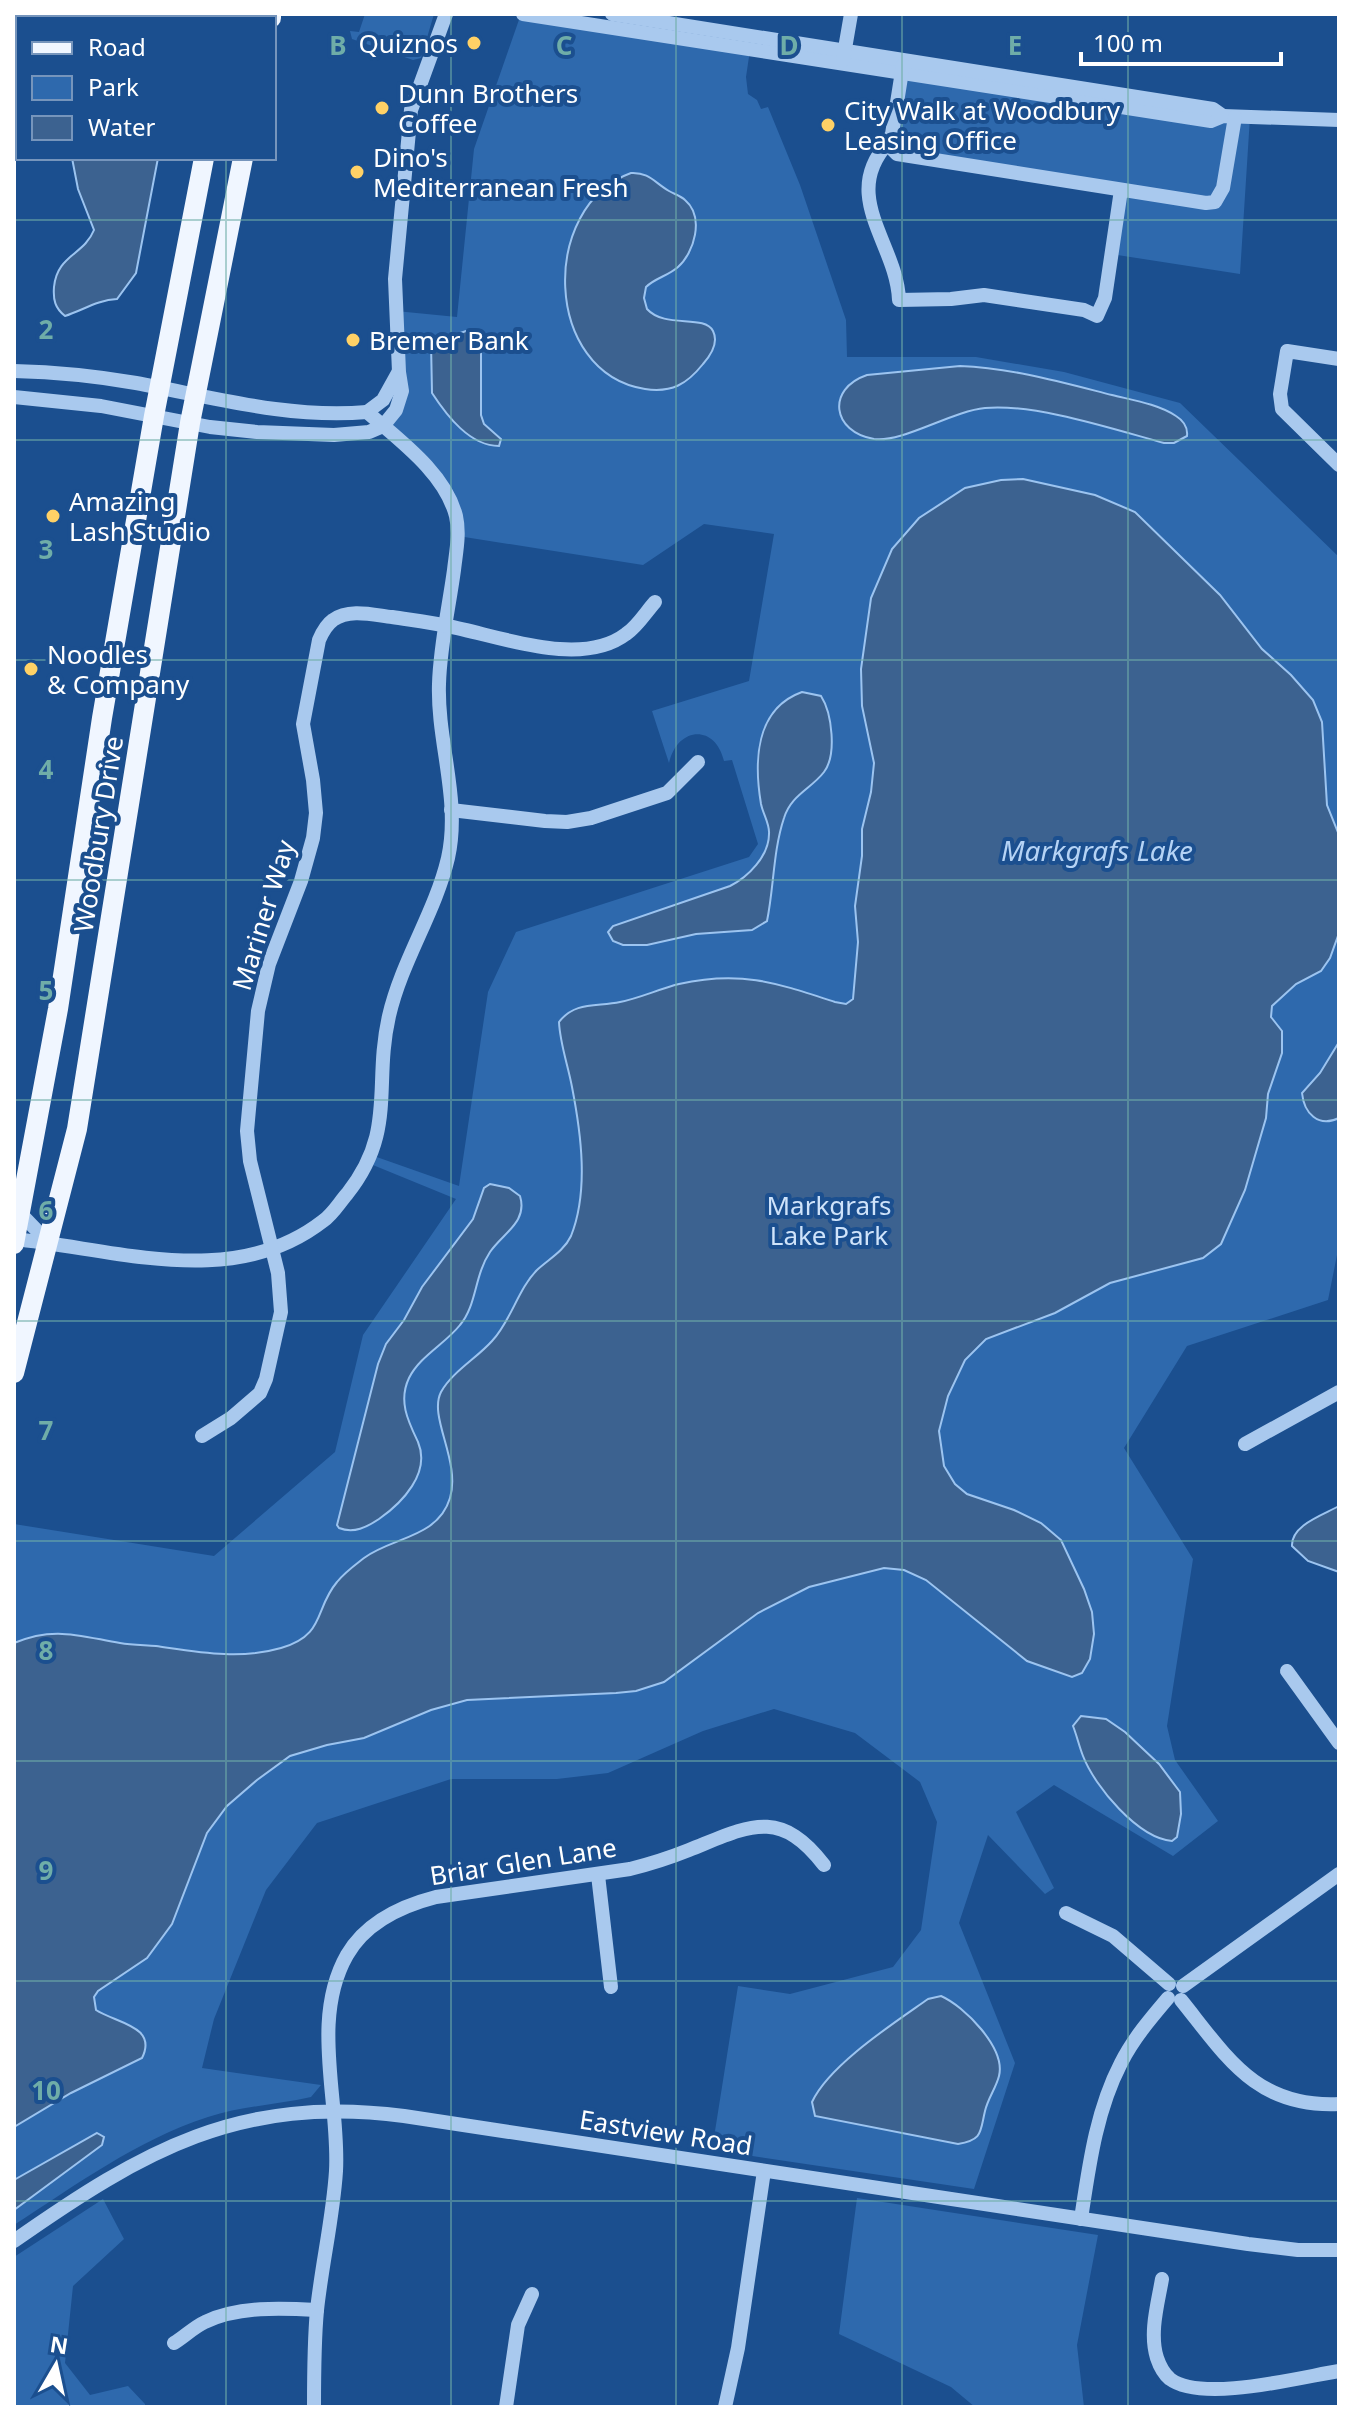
<svg xmlns="http://www.w3.org/2000/svg" width="1353" height="2421" font-family="'Noto Sans',sans-serif">
<rect width="100%" height="100%" fill="#1b4f8f"/>
<g fill="#2e69ad">
<polygon points="365,14 434,14 421,58 413,60 352,39 350,31 359,32"/>
<path d="M521 14 750 50 746 77 748 94 757 100 761 109 768 107 800 185 846 320 847 357H976L1064 372 1180 403 1339 557V1245L1328 1300 1187 1346 1124 1448 1193 1559 1167 1726 1175 1760 1218 1821 1173 1856 1054 1785 1016 1812 1054 1888 1045 1894 988 1835 959 1923 1015 2063 974 2189 712 2150 738 1986 790 1994 893 1967 921 1930 937 1822 920 1782 855 1733 774 1709 703 1731 608 1773 557 1779H451L317 1823 266 1890 214 2019 202 2068 321 2085 311 2097C276 2105 242 2106 208 2117 137 2140 76 2185 14 2225V1524L214 1556 335 1452 363 1335 456 1199 368 1163 371 1155 459 1186 488 992 516 932 749 857 758 844 732 760 724 761C715 723 677 727 669 763L652 711 749 681 774 534 704 524 643 565 458 536 452 503 383 426 396 410V311L457 317 474 149Z"/>
<polygon points="901,73 1250,117 1240,274 1111,254 1121,191 903,156 889,140"/>
<polygon points="857,2198 1098,2235 1077,2345 1084,2407 975,2407 951,2387 839,2334"/>
<polygon points="103,2199 124,2239 73,2286 65,2363 90,2395 128,2386 145,2404 145,2407 14,2407 14,2257"/>
</g>
<g fill="#3c6290" stroke="#9cc4f0" stroke-width="2">
<polygon points="59,14 175,14 176,18 59,18"/>
<path d="M72 158H158L136 273 117 299C98 300 83 310 65 316 55 308 53 300 54 287 57 255 84 255 94 230L78 189Z"/>
<path d="M631 173C649 172 655 183 669 191 674 194 681 196 685 200 705 217 694 253 678 267 668 276 655 278 646 287L644 298 647 309C665 329 704 314 713 331 719 343 711 355 703 364 687 384 672 393 645 389 543 373 539 206 631 173Z"/>
<path d="M466 331H476L481 336V415L484 424 501 439 499 446C470 446 447 416 432 393L431 343Z"/>
<path d="M960 366C1012 368 1061 382 1112 395 1132 400 1158 404 1176 416 1184 421 1188 427 1187 436L1174 443H1164C1116 430 1034 403 985 408 952 411 902 443 874 439 832 432 826 389 867 375Z"/>
<path d="M1023 479 1095 495 1135 512 1220 595 1262 649 1291 675 1313 700 1322 722 1327 805 1339 835V933L1330 958 1321 971 1296 984 1272 1006 1271 1017 1282 1031V1053L1268 1094 1266 1118 1245 1190 1221 1244 1203 1258 1110 1283 1055 1313 986 1339 965 1360 948 1396 939 1431 944 1466 955 1484 967 1494 1014 1510 1041 1523 1061 1540 1084 1589 1092 1612 1094 1634 1090 1659 1082 1673 1072 1677 1027 1661 926 1580 904 1570 884 1568 809 1587 758 1613 664 1682 636 1691 616 1693 467 1700 431 1710 364 1738 327 1745 290 1756 257 1780 227 1806 207 1833 172 1924 147 1958 98 1991 94 1997 96 2010C116 2023 158 2026 142 2058L71 2093 14 2127V1643C54 1626 79 1636 120 1643 132 1645 144 1645 156 1646 198 1652 240 1660 281 1648 326 1635 314 1609 337 1582 344 1573 355 1565 364 1558 392 1537 438 1538 450 1498 461 1461 428 1417 441 1392 452 1372 477 1358 492 1341 511 1321 518 1289 537 1270 549 1259 564 1251 571 1236 589 1191 581 1133 572 1087 568 1065 560 1044 559 1022 575 1001 597 1007 620 1002 640 998 659 989 679 984 741 970 777 983 835 1002L846 1004 853 999 858 942 855 906 862 856V829L871 792 874 763 862 706 861 669 871 598 892 549 919 518 965 488 1001 480Z"/>
<path d="M802 692 821 696C832 713 837 755 824 772 811 789 791 795 784 818 773 851 774 887 767 921L752 930 696 934 647 945H623L613 941 608 932 613 926 730 886C748 877 769 856 769 834 770 824 763 814 761 804 754 762 755 709 802 692Z"/>
<path d="M1339 1042V1118C1318 1128 1304 1113 1302 1093L1320 1073Z"/>
<path d="M490 1184 509 1188 520 1196C528 1222 503 1233 490 1252 474 1276 477 1305 460 1325 445 1344 420 1356 409 1378 398 1401 408 1421 418 1442 431 1473 402 1503 379 1519 367 1527 354 1534 339 1528L337 1525 378 1364 386 1344 404 1320 422 1287 473 1219 484 1188Z"/>
<path d="M1339 1506V1572L1308 1561 1292 1546C1291 1525 1323 1515 1339 1506Z"/>
<path d="M1081 1716 1106 1719 1125 1732 1159 1764 1180 1792 1181 1814 1177 1837 1172 1841C1138 1838 1095 1787 1083 1756 1079 1746 1077 1736 1073 1726Z"/>
<path d="M941 1996C964 2006 1006 2048 999 2076 996 2088 988 2098 985 2111 980 2132 983 2140 958 2144L815 2116 812 2102C829 2065 894 2023 928 1999Z"/>
<polygon points="97,2133 104,2137 102,2145 14,2210 14,2180"/>
</g>
<g fill="none" stroke-linecap="round" stroke-linejoin="round">
<g stroke="#a9c9ee" stroke-width="14">
<polyline points="523,14 1211,121 1223,116 1339,120"/>
<polyline points="612,14 1213,109 1223,116"/>
<polyline points="843,60 851,14"/>
<polyline points="903,65 892,134 887,144 897,154 1206,203 1215,202 1223,188 1235,117"/>
<path d="M887 144C840 197 897 244 899 300L951 299 984 295 1084 310 1097 316 1105 298 1121 190"/>
<polyline points="1339,359 1287,351 1280,394 1282,409 1339,465"/>
<path d="M14 371C55 372 96 376 136 383 212 397 289 419 367 412 399 440 445 473 456 516 460 534 456 552 454 570 449 607 440 646 439 684 437 742 461 800 448 858 435 913 402 960 389 1016 373 1086 397 1131 347 1194 339 1203 333 1214 323 1221 233 1291 117 1249 14 1239"/>
<polyline points="14,397 101,406 210,427 257,432 334,435 369,432 383,426 396,410 402,391 399,372 395,279 411,110 446,14"/>
<polyline points="367,412 383,400 398,373"/>
<polyline points="451,810 545,821 567,822 591,818 667,793 698,762"/>
<polyline points="14,1213 21,1214 48,1242"/>
<path d="M202 1436 231 1418 260 1393 266 1379 281 1312 278 1273 250 1161 247 1131 258 1011 269 964 301 881 313 838 316 813 313 780 303 724 319 640C322 633 326 625 333 620 349 608 374 615 392 617 411 620 429 622 447 626 497 635 580 669 626 634 637 627 646 612 655 602"/>
<polyline points="1245,1444 1339,1392"/>
<polyline points="1287,1671 1339,1743"/>
<polyline points="598,1875 611,1987"/>
<polyline points="1066,1913 1113,1936 1169,1984"/>
<polyline points="1183,1986 1339,1874"/>
<path d="M1181 2000C1227 2057 1256 2108 1339 2104"/>
<path d="M1081 2219C1089 2166 1096 2111 1121 2063 1133 2039 1151 2018 1168 1998"/>
<path d="M14 2241C144 2150 239 2095 404 2116L1248 2244 1298 2250H1339"/>
<path d="M1162 2279C1158 2303 1149 2333 1157 2358 1159 2364 1164 2374 1170 2379 1202 2403 1301 2377 1339 2371"/>
<path d="M174 2343C184 2337 194 2327 205 2322 238 2306 282 2308 317 2310"/>
<path d="M314 2407C314 2375 314 2342 317 2310 322 2263 333 2218 336 2171 340 2102 310 2020 347 1955 366 1922 401 1906 436 1897L630 1869C650 1864 669 1858 689 1850 747 1827 779 1806 824 1865"/>
<polyline points="506,2407 518,2325 532,2294"/>
<polyline points="725,2407 738,2348 764,2171"/>
</g>
<g stroke="#f0f6ff" stroke-width="20">
<polyline points="230,18 231,14"/>
<polyline points="271,18 271,14"/>
<polyline points="14,1244 58,1009 102,718 154,416 204,158"/>
<polyline points="14,1373 77,1129 190,423 243,158"/>
</g>
</g>
<path fill="none" stroke="#6fada8" stroke-width="2" stroke-opacity="0.55" d="M226 14V18M451 14V2407M676 14V2407M902 14V2407M1128 14V2407M226 158V2407M14 220H1339M14 440H1339M14 660H1339M14 880H1339M14 1100H1339M14 1321H1339M14 1541H1339M14 1761H1339M14 1981H1339M14 2201H1339"/>
<g fill="#ffd166" stroke="#1b4f8f" stroke-width="3">
<circle cx="474" cy="43" r="8"/>
<circle cx="382" cy="108" r="8"/>
<circle cx="828" cy="125" r="8"/>
<circle cx="357" cy="172" r="8"/>
<circle cx="353" cy="340" r="8"/>
<circle cx="53" cy="516" r="8"/>
<circle cx="31" cy="669" r="8"/>
</g>
<g text-anchor="middle" dominant-baseline="central" stroke-width="8" stroke-linejoin="round" paint-order="stroke">
<g font-size="26" fill="#fff" stroke="#1b4f8f" text-anchor="start">
<text x="458" y="43" text-anchor="end">Quiznos</text>
<text x="398" y="93">Dunn Brothers<tspan x="398" dy="30">Coffee</tspan></text>
<text x="844" y="110">City Walk at Woodbury<tspan x="844" dy="30">Leasing Office</tspan></text>
<text x="373" y="157">Dino's<tspan x="373" dy="30">Mediterranean Fresh</tspan></text>
<text x="369" y="340">Bremer Bank</text>
<text x="69" y="501">Amazing<tspan x="69" dy="30">Lash Studio</tspan></text>
<text x="47" y="654">Noodles<tspan x="47" dy="30">&amp; Company</tspan></text>
</g>
<g font-size="26" fill="#fff" stroke="#1b4f8f">
<text transform="translate(98 834) rotate(-81)">Woodbury Drive</text>
<text transform="translate(263 915) rotate(-73)">Mariner Way</text>
<text transform="translate(523 1861) rotate(-9)">Briar Glen Lane</text>
<text transform="translate(666 2132) rotate(9)">Eastview Road</text>
</g>
<g font-size="26" fill="#cfe3fa" stroke="#1b4f8f">
<text x="829" y="1205">Markgrafs<tspan x="829" dy="30">Lake Park</tspan></text>
</g>
<g font-size="28" font-style="italic" fill="#b5d3f5" stroke="#1b4f8f">
<text x="1097" y="850">Markgrafs Lake</text>
</g>
</g>
<g font-size="26" text-anchor="middle" font-weight="bold" fill="#6fada8" stroke="#1b4f8f" stroke-width="8" stroke-linejoin="round" paint-order="stroke">
<text x="338" y="55">B</text>
<text x="564" y="55">C</text>
<text x="789" y="55">D</text>
<text x="1015" y="55">E</text>
<text x="46" y="339">2</text>
<text x="46" y="559">3</text>
<text x="46" y="779">4</text>
<text x="46" y="1000">5</text>
<text x="46" y="1220">6</text>
<text x="46" y="1440">7</text>
<text x="46" y="1660">8</text>
<text x="46" y="1880">9</text>
<text x="46" y="2100">10</text>
</g>
<rect width="1353" height="2421" fill="none" stroke="#ffffff" stroke-width="32"/>
<rect x="16" y="16" width="260" height="144" fill="#1b4f8f" stroke="#7695bc" stroke-width="2"/>
<rect x="32" y="42" width="40" height="12" fill="#f0f6ff" stroke="#7695bc" stroke-width="2"/>
<text x="88" y="56" font-size="24" fill="#ffffff">Road</text>
<rect x="32" y="76" width="40" height="24" fill="#2e69ad" stroke="#7695bc" stroke-width="2"/>
<text x="88" y="96" font-size="24" fill="#ffffff">Park</text>
<rect x="32" y="116" width="40" height="24" fill="#3c6290" stroke="#7695bc" stroke-width="2"/>
<text x="88" y="136" font-size="24" fill="#ffffff">Water</text>
<g transform="translate(56 2365) rotate(9)" stroke="#1b4f8f" stroke-width="6" paint-order="stroke">
<path d="M0-6L14 30L0 20L-14 30Z" fill="#ffffff"/>
<text y="-12" font-size="22" font-weight="bold" text-anchor="middle" fill="#ffffff">N</text>
</g>
<path d="M1081 52v12h200v-12" fill="none" stroke="#ffffff" stroke-width="4"/>
<text x="1093" y="52" font-size="24" fill="#ffffff" stroke="#1b4f8f" stroke-width="6" paint-order="stroke">100 m</text>
</svg>
